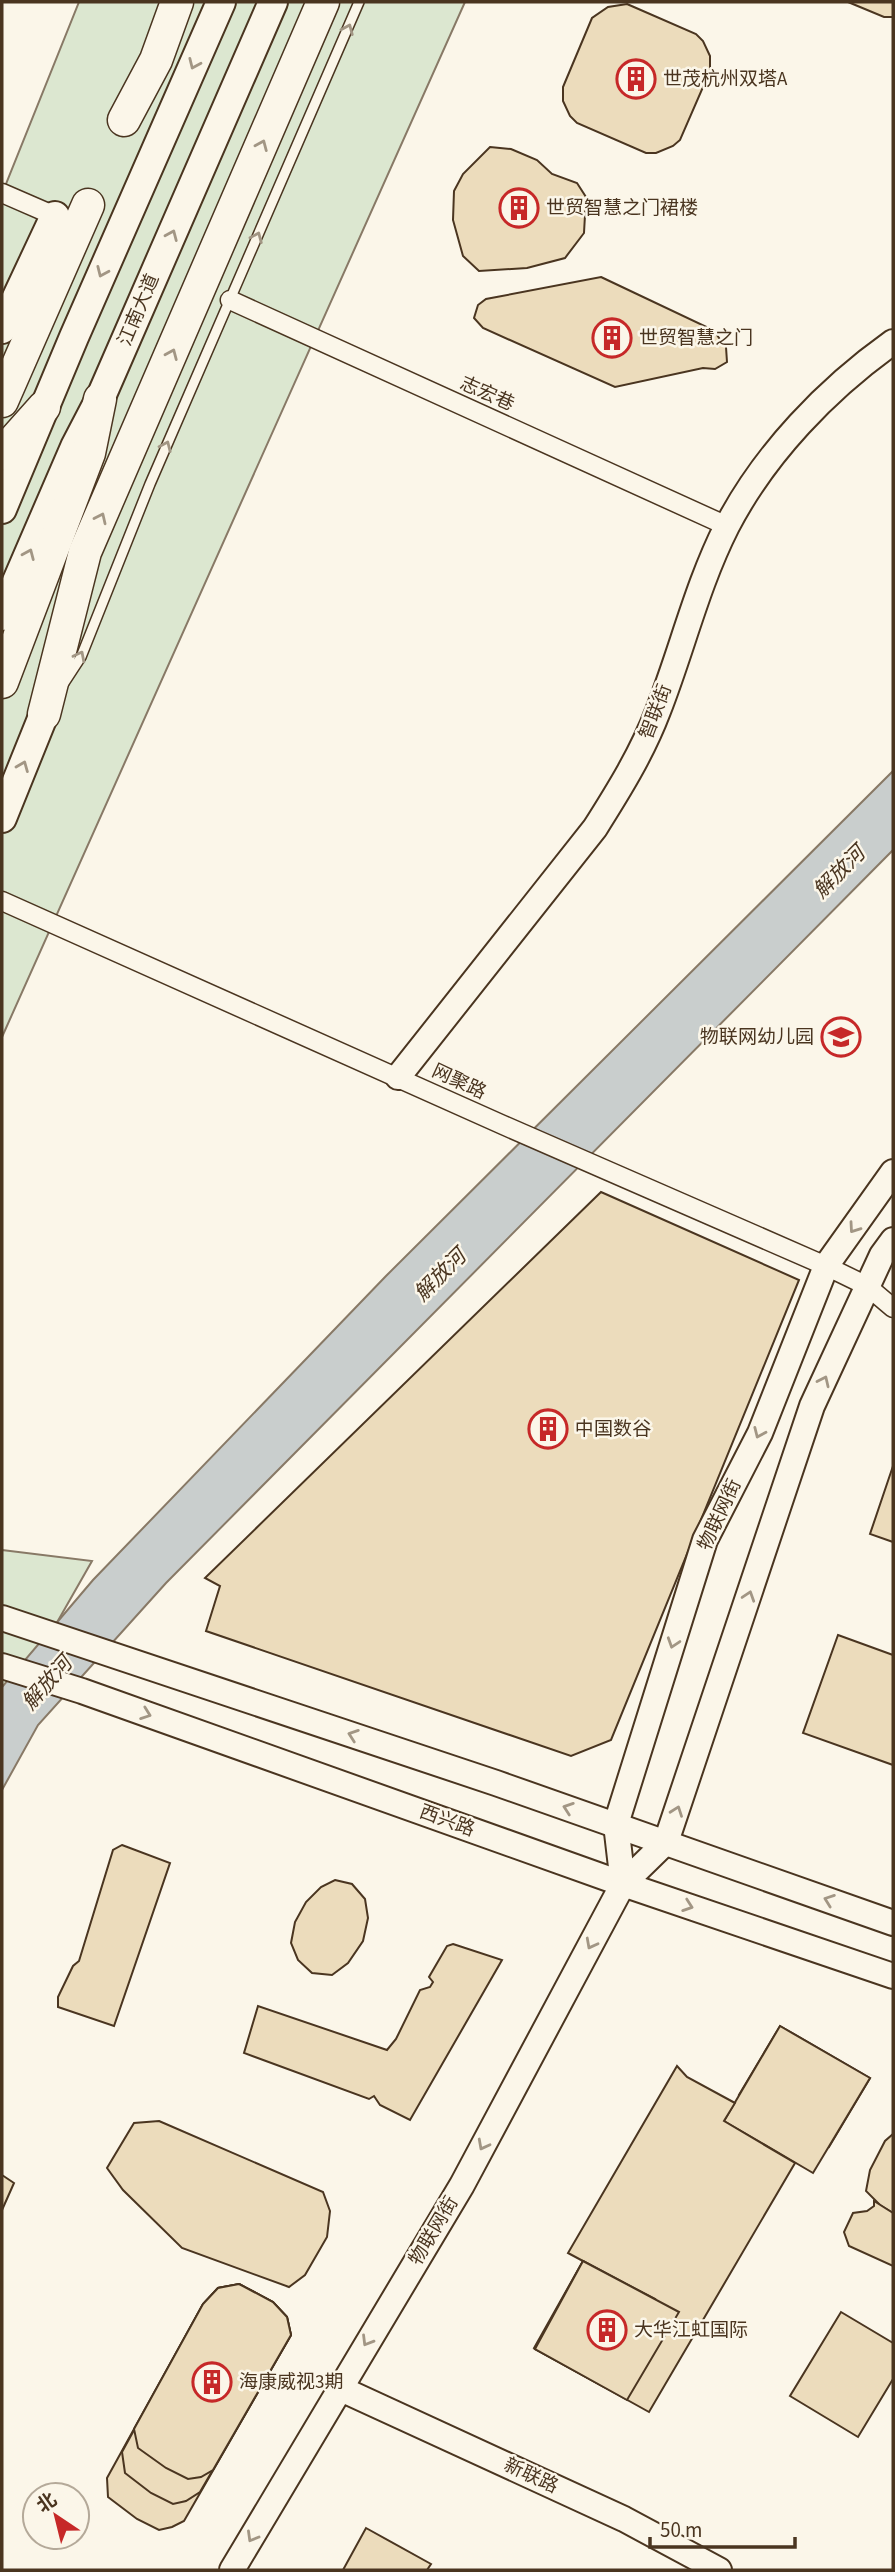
<svg xmlns="http://www.w3.org/2000/svg" width="895" height="2572" font-family="'Source Sans 3','Noto Sans SC',sans-serif">
<rect width="100%" height="100%" fill="#fbf6e9"/>
<g fill="#dce7d0" stroke="#887966" stroke-width="2">
<polygon points="79,2 465,2 2,1037 2,194"/>
<polygon points="2,1550 92,1561 2,1719"/>
</g>
<polygon fill="#c9cecd" stroke="#887966" stroke-width="2" points="893,771 893,850 166,1583 38,1725 2,1790 2,1687 93,1580 386,1276"/>
<g fill="#ecdcbc" stroke="#4a3520" stroke-width="2">
<polygon points="848,2 893,2 893,17 884,17"/>
<polygon points="627,4 696,34 703,41 710,56 710,71 680,140 673,146 656,153 646,153 577,123 570,116 563,101 563,87 592,18 608,7"/>
<polygon points="490,147 511,149 537,160 552,174 577,183 586,197 584,233 565,258 527,268 479,271 463,256 453,220 454,191 463,174"/>
<polygon points="601,277 713,330 726,347 727,362 715,369 703,368 615,387 483,328 474,318 478,305 486,299"/>
<polygon points="601,1192 799,1280 611,1740 571,1756 206,1631 220,1586 205,1578"/>
<polygon points="893,1466 893,1542 870,1534"/>
<polygon points="838,1635 893,1655 893,1765 803,1733"/>
<polygon points="122,1845 170,1863 114,2026 58,2007 58,1997 73,1966 79,1961 113,1850"/>
<polygon points="335,1880 352,1884 365,1899 368,1918 363,1941 348,1963 332,1975 312,1973 298,1960 291,1943 295,1922 306,1902 321,1887"/>
<polygon points="453,1944 502,1960 410,2120 380,2105 374,2096 369,2099 244,2053 258,2006 387,2050 396,2039 420,1990 430,1987 433,1982 429,1977 447,1946"/>
<polygon points="780,2026 870,2078 829,2147 739,2095"/>
<polygon points="780,2026 870,2078 813,2173 724,2121"/>
<polygon points="677,2066 687,2077 735,2103 724,2121 795,2163 649,2412 534,2348 583,2261 568,2253"/>
<polygon points="159,2121 323,2192 330,2211 327,2237 305,2275 289,2287 182,2248 123,2190 107,2168 134,2123"/>
<polygon points="893,2134 893,2213 880,2205 866,2191 870,2170 885,2141"/>
<polygon points="2,2175 14,2183 2,2210"/>
<polygon points="874,2201 893,2213 893,2266 849,2246 844,2232 853,2213 867,2211 874,2206"/>
<polygon points="583,2261 655,2299 604,2387 535,2349"/>
<polygon points="583,2261 679,2312 627,2400 535,2349"/>
<polygon points="239,2284 273,2302 287,2317 291,2335 184,2521 172,2527 159,2530 137,2519 108,2497 107,2478 203,2304 218,2288"/>
<polygon points="239,2284 273,2302 287,2317 291,2335 200,2492 186,2501 173,2504 151,2493 125,2473 122,2452 203,2304 218,2288"/>
<polygon points="239,2284 273,2302 287,2317 291,2335 213,2470 201,2477 188,2479 166,2468 138,2448 134,2429 203,2304 218,2288"/>
<polygon points="841,2312 893,2343 893,2379 858,2437 790,2396"/>
<polygon points="366,2528 431,2564 427,2570 343,2570"/>
</g>
<g fill="none" stroke-linecap="round" stroke-linejoin="round">
<g stroke="#4a3520" stroke-width="12">
<polyline id="lane" points="64,683 81,657 150,484 359,2"/>
</g>
<g stroke="#4a3520" stroke-width="21">
<g id="street">
<polyline points="2,193 55,216"/>
<polyline points="230,300 727,526"/>
<polyline points="2,901 503,1125 826,1266 867,1286 893,1308"/>
</g>
</g>
<g stroke="#4a3520" stroke-width="28">
<g id="secondary">
<path d="M398 1077 595 828C619 790 642 753 658 711 682 650 697 585 727 526 765 453 827 389 893 342"/>
<polyline points="2,1618 496,1783 893,1923"/>
<polyline points="2,1666 82,1691 623,1884 893,1976"/>
<polyline points="623,1884 616,1824 705,1540 760,1433 826,1266 893,1172"/>
<polyline points="339,2388 624,2519 719,2570"/>
<polyline points="232,2570 462,2185 623,1884 666,1842 812,1406 882,1255 893,1240"/>
</g>
</g>
<g stroke="#4a3520" stroke-width="32">
<g id="primary">
<polyline points="2,329 55,216"/>
<polyline points="2,509 74,337 221,2"/>
<polyline points="2,616 75,447 100,399 273,2"/>
<polyline points="2,818 44,714"/>
</g>
</g>
<g stroke="#4a3520" stroke-width="35">
<g id="highway">
<polyline points="124,120 156,60 177,2"/>
<polyline points="2,401 88,205"/>
<polyline points="2,454 44,407"/>
<polyline points="2,682 89,453 100,399"/>
<polyline points="44,714 85,552 323,2"/>
</g>
</g>
<use href="#lane" stroke="#fbf6e9" stroke-width="9"/>
<use href="#street" stroke="#fbf6e9" stroke-width="18"/>
<use href="#secondary" stroke="#fbf6e9" stroke-width="24"/>
<use href="#primary" stroke="#fbf6e9" stroke-width="28"/>
<use href="#highway" stroke="#fbf6e9" stroke-width="32"/>
</g>
<defs><path id="oneway-chevron" d="M-2-3.5L2.5 0L-2 3.5" fill="none" stroke-width="1.6" stroke-linecap="round" stroke-linejoin="round" transform="scale(1.75)"/></defs>
<g stroke="#a29684">
<use href="#oneway-chevron" transform="translate(348 29) rotate(-67)"/>
<use href="#oneway-chevron" transform="translate(194 64) rotate(114)"/>
<use href="#oneway-chevron" transform="translate(262 145) rotate(-67)"/>
<use href="#oneway-chevron" transform="translate(172 235) rotate(-67)"/>
<use href="#oneway-chevron" transform="translate(257 237) rotate(-67)"/>
<use href="#oneway-chevron" transform="translate(102 272) rotate(114)"/>
<use href="#oneway-chevron" transform="translate(172 354) rotate(-67)"/>
<use href="#oneway-chevron" transform="translate(166 446) rotate(-66)"/>
<use href="#oneway-chevron" transform="translate(101 518) rotate(-65)"/>
<use href="#oneway-chevron" transform="translate(29 554) rotate(-67)"/>
<use href="#oneway-chevron" transform="translate(80 656) rotate(-63)"/>
<use href="#oneway-chevron" transform="translate(23 766) rotate(-68)"/>
<use href="#oneway-chevron" transform="translate(854 1228) rotate(125)"/>
<use href="#oneway-chevron" transform="translate(824 1381) rotate(-65)"/>
<use href="#oneway-chevron" transform="translate(759 1433) rotate(114)"/>
<use href="#oneway-chevron" transform="translate(749 1596) rotate(-72)"/>
<use href="#oneway-chevron" transform="translate(673 1643) rotate(108)"/>
<use href="#oneway-chevron" transform="translate(146 1714) rotate(20)"/>
<use href="#oneway-chevron" transform="translate(353 1735) rotate(-161)"/>
<use href="#oneway-chevron" transform="translate(568 1808) rotate(-161)"/>
<use href="#oneway-chevron" transform="translate(677 1811) rotate(-70)"/>
<use href="#oneway-chevron" transform="translate(829 1900) rotate(-160)"/>
<use href="#oneway-chevron" transform="translate(688 1906) rotate(19)"/>
<use href="#oneway-chevron" transform="translate(591 1944) rotate(118)"/>
<use href="#oneway-chevron" transform="translate(483 2145) rotate(118)"/>
<use href="#oneway-chevron" transform="translate(367 2341) rotate(121)"/>
<use href="#oneway-chevron" transform="translate(252 2537) rotate(120)"/>
</g>
<defs>
<g id="building-ring" transform="scale(2.0125)"><circle r="9.5" fill="#fbf6e9" stroke="#c62828" stroke-width="1.5"/><path d="M-4-6H4V6H1V3H-1V6H-4ZM-2.5-4.3h1.7v1.8h-1.7ZM.8-4.3h1.7v1.8H.8ZM-2.5-1h1.7V.8h-1.7ZM.8-1h1.7V.8H.8Z" fill="#c62828"/></g>
<g id="school-ring" transform="scale(2.0125)"><circle r="9.5" fill="#fbf6e9" stroke="#c62828" stroke-width="1.5"/><path d="M0-5L7-2L0 1L-7-2ZM-4 1L0 2.5L4 1V4Q0 6-4 4Z" fill="#c62828"/></g>
</defs>
<g fill-rule="evenodd">
<use href="#building-ring" x="636" y="79"/>
<use href="#building-ring" x="519" y="208"/>
<use href="#building-ring" x="612" y="338"/>
<use href="#school-ring" x="841" y="1037"/>
<use href="#building-ring" x="548" y="1429"/>
<use href="#building-ring" x="607" y="2330"/>
<use href="#building-ring" x="212" y="2382"/>
</g>
<g text-anchor="middle" dominant-baseline="central" stroke-width="5" stroke-linejoin="round" paint-order="stroke">
<g font-size="19" fill="#4a3520" stroke="#fbf6e9" text-anchor="start">
<text x="663" y="79">世茂杭州双塔A</text>
<text x="546" y="208">世贸智慧之门裙楼</text>
<text x="639" y="338">世贸智慧之门</text>
<text x="814" y="1037" text-anchor="end">物联网幼儿园</text>
<text x="575" y="1429">中国数谷</text>
<text x="634" y="2330">大华江虹国际</text>
<text x="239" y="2382">海康威视3期</text>
</g>
<g font-size="19" fill="#4a3520" stroke="#fbf6e9">
<text transform="translate(139 310) rotate(-67)">江南大道</text>
<text transform="translate(487 394) rotate(24)">志宏巷</text>
<text transform="translate(656 712) rotate(-69)">智联街</text>
<text transform="translate(459 1082) rotate(25)">网聚路</text>
<text transform="translate(720 1515) rotate(-65)">物联网街</text>
<text transform="translate(447 1821) rotate(20)">西兴路</text>
<text transform="translate(434 2231) rotate(-59)">物联网街</text>
<text transform="translate(531 2476) rotate(25)">新联路</text>
</g>
<g font-size="21" font-style="italic" fill="#4a3520" stroke="#fbf6e9">
<text transform="translate(839 872) rotate(-45)">解放河</text>
<text transform="translate(440 1275) rotate(-45)">解放河</text>
<text transform="translate(47 1683) rotate(-49)">解放河</text>
</g>
</g>
<rect width="895" height="2572" fill="none" stroke="#4a3520" stroke-width="7"/>
<g transform="translate(56 2516) rotate(325)"><circle r="33" fill="#fbf6e9" stroke="#b4a999" stroke-width="2"/>
<path d="M0-5L12 26L0 18L-12 26Z" fill="#c62828"/>
<text y="-10" font-size="19" font-weight="bold" text-anchor="middle" fill="#4a3520">北</text>
</g>
<path d="M650 2537v10h145v-10" fill="none" stroke="#4a3520" stroke-width="3.5"/>
<text x="660" y="2537" font-size="21" fill="#4a3520" stroke="#fbf6e9" stroke-width="5" paint-order="stroke">50 m</text>
</svg>
